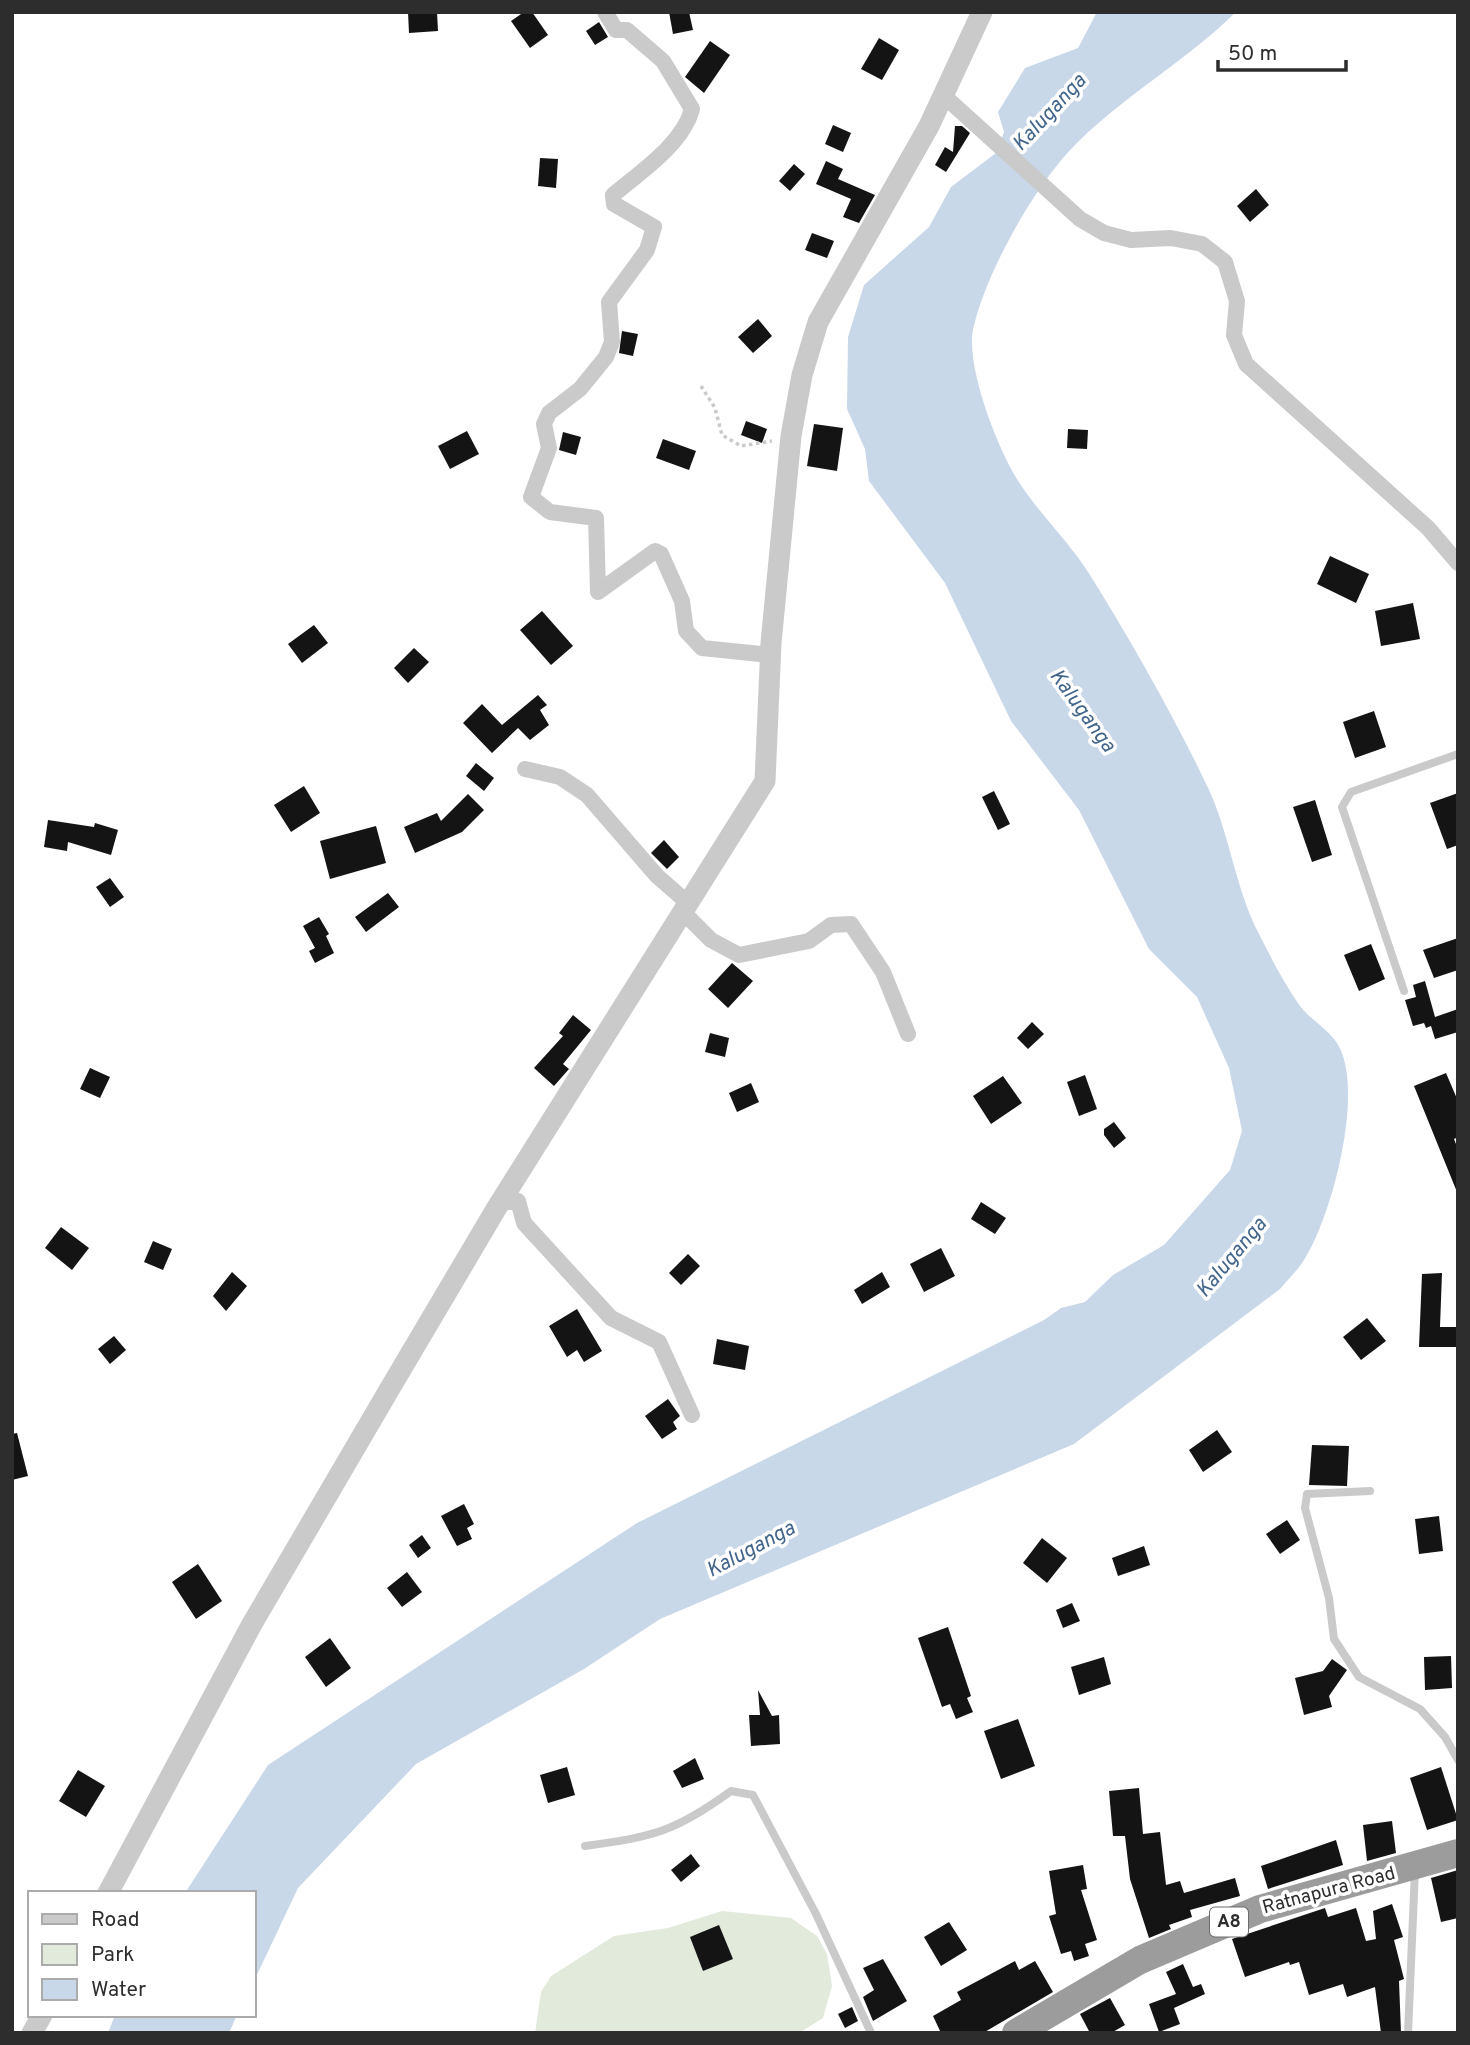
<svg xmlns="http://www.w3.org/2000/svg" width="1470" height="2045" font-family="Overpass,sans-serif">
<rect width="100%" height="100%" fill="#fff"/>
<polygon fill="#e1eadb" points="722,1911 791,1918 817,1936 827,1954 832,1986 823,2018 799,2033 535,2033 541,1992 551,1976 614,1936 668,1928"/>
<g fill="#c8d8e9">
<path d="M1097 12H1236C1187 60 1127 94 1079 141 1037 181 985 273 973 330 966 367 997 447 1017 479 1038 513 1069 541 1090 575 1133 644 1175 718 1210 792 1230 837 1236 890 1259 934 1271 958 1285 985 1300 1006 1311 1020 1328 1029 1337 1043 1366 1088 1332 1217 1304 1260 1298 1270 1288 1279 1280 1289L1074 1444 660 1619 584 1669 416 1764 298 1888 254 1981V1893H185L268 1765 637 1523 1044 1320 1061 1308 1085 1302 1113 1275 1164 1245 1230 1170 1242 1131 1229 1068 1197 997 1149 949 1079 810 1011 721 945 583 869 481 865 449 847 409 848 337 864 285 929 227 951 187 996 153 1004 132 998 112 1025 68 1078 48Z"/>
<polygon points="115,2015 237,2015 229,2033 108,2033"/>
</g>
<g fill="#141414">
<polygon points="408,12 437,12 438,31 409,33"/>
<polygon points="524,12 532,12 548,35 530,48 511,21"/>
<polygon points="669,12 689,12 693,30 673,34"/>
<polygon points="599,22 608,37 595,45 586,31"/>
<polygon points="879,38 899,50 882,80 861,69"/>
<polygon points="710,41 730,55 704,93 685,77"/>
<polygon points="833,125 851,133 843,152 825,144"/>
<polygon points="955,126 962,126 970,133 946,172 935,165 945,147 953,152"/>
<polygon points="540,158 558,159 556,188 538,186"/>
<polygon points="826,161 843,169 838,179 875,195 859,223 843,217 851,199 816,184"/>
<polygon points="794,164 805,174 790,191 779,181"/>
<polygon points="1256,189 1269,205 1250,222 1237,206"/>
<polygon points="812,233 834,241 827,258 805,250"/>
<polygon points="758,319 772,336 753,353 738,337"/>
<polygon points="622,331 638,334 633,356 619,353"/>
<polygon points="746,421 767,429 762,443 741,435"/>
<polygon points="814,424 843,428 837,471 807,466"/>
<polygon points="1068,429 1088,430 1087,449 1067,448"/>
<polygon points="467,431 479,454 450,469 438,446"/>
<polygon points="563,432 581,437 576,455 559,450"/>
<polygon points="663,439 696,451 689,470 656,458"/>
<polygon points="1330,556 1369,574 1356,603 1317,584"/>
<polygon points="1413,603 1420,639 1381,646 1375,611"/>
<polygon points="542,611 573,646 551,665 520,630"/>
<polygon points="314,625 328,643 302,663 288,644"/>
<polygon points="414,648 429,662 408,683 394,668"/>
<polygon points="538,695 547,705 540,710 549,725 530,740 518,728 492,753 463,723 482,704 502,725"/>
<polygon points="1374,711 1386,747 1355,758 1343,722"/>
<polygon points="476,763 494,778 484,791 466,776"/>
<polygon points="304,786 320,813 291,832 274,805"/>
<polygon points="994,791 1010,824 998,830 982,797"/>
<polygon points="1458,793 1458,845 1447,849 1430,803"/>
<polygon points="468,794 484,810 462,832 415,853 404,827 437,813 441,821"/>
<polygon points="1315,800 1332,855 1312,862 1293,807"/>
<polygon points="48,820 94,827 95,823 118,830 111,855 68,842 67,851 44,847"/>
<polygon points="376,826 386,863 330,879 320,841"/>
<polygon points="664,840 679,857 667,869 651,853"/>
<polygon points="110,878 124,897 110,907 96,887"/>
<polygon points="388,893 399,907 366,932 355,917"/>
<polygon points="319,917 329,934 326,936 334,953 315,963 309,951 315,948 303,926"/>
<polygon points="1458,938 1458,970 1434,978 1423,950"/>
<polygon points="1371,944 1385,979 1359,991 1344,955"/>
<polygon points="732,963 753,981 728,1008 708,989"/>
<polygon points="1425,981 1435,1017 1458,1009 1458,1032 1435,1039 1431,1026 1426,1028 1424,1023 1413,1026 1405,1000 1416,997 1413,985"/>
<polygon points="573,1015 591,1030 563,1064 569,1069 554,1086 534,1068 563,1036 559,1033"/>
<polygon points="1032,1022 1044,1034 1028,1049 1017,1038"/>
<polygon points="710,1033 729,1038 725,1057 705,1052"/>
<polygon points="90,1068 110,1077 100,1098 80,1089"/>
<polygon points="1446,1073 1458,1101 1458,1137 1454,1139 1458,1149 1457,1192 1414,1086"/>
<polygon points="1085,1075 1097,1109 1079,1116 1067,1082"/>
<polygon points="1003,1076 1022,1103 991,1124 973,1096"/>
<polygon points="751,1083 759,1102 737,1112 729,1093"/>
<polygon points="1114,1122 1126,1138 1114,1148 1104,1135 1104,1129"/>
<polygon points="981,1202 1006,1218 995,1234 971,1219"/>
<polygon points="61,1227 89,1248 72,1270 45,1248"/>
<polygon points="153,1241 172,1249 163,1270 144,1262"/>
<polygon points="941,1248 955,1276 924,1292 910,1264"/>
<polygon points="688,1254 700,1266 681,1285 669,1273"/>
<polygon points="232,1272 247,1286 226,1311 213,1296"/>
<polygon points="882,1272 890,1287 862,1304 854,1290"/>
<polygon points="1442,1273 1440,1327 1458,1327 1458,1347 1419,1347 1422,1274"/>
<polygon points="577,1309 602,1351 584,1362 577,1350 567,1357 549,1326"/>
<polygon points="1367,1318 1386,1341 1361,1360 1343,1337"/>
<polygon points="114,1336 126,1350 110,1364 98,1349"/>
<polygon points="717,1339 749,1346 745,1370 713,1364"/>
<polygon points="668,1399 680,1416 673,1422 677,1429 662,1439 645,1416"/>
<polygon points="1217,1430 1232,1452 1203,1472 1189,1450"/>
<polygon points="17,1433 28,1476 12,1480 12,1434"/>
<polygon points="1312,1445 1349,1446 1347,1486 1309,1485"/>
<polygon points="464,1504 474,1524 467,1528 472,1539 457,1546 441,1516"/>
<polygon points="1439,1516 1443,1551 1419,1554 1415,1519"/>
<polygon points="1287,1520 1300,1540 1280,1554 1266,1534"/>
<polygon points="422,1535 431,1548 418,1558 409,1545"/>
<polygon points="1042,1538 1067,1558 1047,1583 1023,1563"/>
<polygon points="1144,1546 1150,1565 1118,1576 1112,1558"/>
<polygon points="198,1564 222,1601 196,1619 172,1582"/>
<polygon points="407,1572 422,1592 402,1607 387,1588"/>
<polygon points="1072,1603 1080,1621 1063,1628 1056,1610"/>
<polygon points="948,1627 971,1696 967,1698 973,1712 956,1719 950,1704 942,1707 918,1638"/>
<polygon points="330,1638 351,1668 326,1687 305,1657"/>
<polygon points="1451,1656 1452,1688 1425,1690 1424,1657"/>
<polygon points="1104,1657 1111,1684 1079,1695 1071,1667"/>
<polygon points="1332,1659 1347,1670 1329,1696 1332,1707 1304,1715 1295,1678 1323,1671"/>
<polygon points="758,1690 772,1716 779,1715 780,1744 751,1746 749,1715 760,1715"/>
<polygon points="1018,1719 1035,1766 1001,1779 984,1731"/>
<polygon points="695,1758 704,1779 682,1788 673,1771"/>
<polygon points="567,1767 575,1795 548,1803 540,1775"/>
<polygon points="1441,1767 1458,1820 1427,1830 1410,1778"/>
<polygon points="78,1770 105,1786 86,1817 59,1801"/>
<polygon points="1139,1788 1143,1834 1160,1832 1166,1885 1180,1881 1184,1893 1235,1878 1240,1896 1190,1910 1192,1917 1169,1925 1171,1929 1149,1938 1130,1879 1125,1836 1113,1836 1109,1791"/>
<polygon points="1392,1821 1396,1853 1367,1861 1363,1825"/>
<polygon points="1336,1840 1343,1865 1268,1889 1261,1866"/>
<polygon points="691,1854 700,1866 681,1882 671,1870"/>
<polygon points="1083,1865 1087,1889 1081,1890 1097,1940 1085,1944 1089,1956 1074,1961 1071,1951 1061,1954 1049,1916 1056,1914 1049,1871"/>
<polygon points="1458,1870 1458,1918 1441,1922 1431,1878"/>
<polygon points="1392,1904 1403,1937 1394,1940 1404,1979 1399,1981 1401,2033 1381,2033 1375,1987 1347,1997 1343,1984 1309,1995 1299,1962 1290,1965 1289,1962 1245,1977 1232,1939 1325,1908 1328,1917 1356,1908 1366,1941 1376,1939 1373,1911"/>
<polygon points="949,1922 967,1950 941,1966 924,1937"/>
<polygon points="719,1925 733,1959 703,1971 690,1937"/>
<polygon points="883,1959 907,2001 873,2021 863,1997 874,1990 863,1968"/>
<polygon points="1015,1961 1019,1970 1035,1961 1053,1992 983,2033 941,2033 933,2016 961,2000 957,1992"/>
<polygon points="1183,1964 1193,1987 1201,1984 1205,1994 1174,2008 1180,2024 1159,2032 1149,2004 1176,1994 1166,1972"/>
<polygon points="1110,1998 1125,2025 1111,2033 1090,2033 1080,2014"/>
<polygon points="852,2007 858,2021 845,2028 838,2014"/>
</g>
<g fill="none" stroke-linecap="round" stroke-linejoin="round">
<polyline stroke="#cacaca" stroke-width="3.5" stroke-dasharray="3.5 3.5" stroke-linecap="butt" points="701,386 715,408 722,435 741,446 772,441"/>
<g stroke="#cacaca" stroke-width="8">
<polyline points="1404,991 1342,807 1351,792 1458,754"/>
<polyline points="1370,1491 1307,1494 1305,1508 1329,1598 1334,1639 1359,1677 1420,1709 1445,1737 1458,1760"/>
<path d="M585 1846C652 1837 675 1832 731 1791L753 1795 816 1914 871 2033"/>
<polyline points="1408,2033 1415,1870"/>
</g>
<g stroke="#cacaca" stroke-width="16">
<path d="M605 12 616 30H627L663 61 692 109C683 144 640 172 613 195L614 204 654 227 647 250 609 302 612 342 606 357 580 389 549 413 544 424 549 448 531 497 550 512 596 518 598 592 655 551 661 554 682 601 686 631 702 648 770 655"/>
<polyline points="943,95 1080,219 1104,233 1131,240 1171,238 1202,244 1225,262 1237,301 1234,335 1246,364 1428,528 1458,563"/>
<polyline points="525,769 560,777 587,795 657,876 688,903"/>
<polyline points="683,912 711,940 739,955 809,941 831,925 851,924 883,972 908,1034"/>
<polyline points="500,1203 518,1201 524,1223 611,1318 659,1342 692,1415"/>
</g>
<g stroke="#cacaca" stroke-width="21">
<polyline points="108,1893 252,1624 389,1390 496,1209 765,781 771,643 791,436 802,375 818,322 929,126 982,12"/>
<polyline points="32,2033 42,2015"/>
</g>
<polyline stroke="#9c9c9c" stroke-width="28" points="1016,2033 1140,1960 1260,1909 1458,1853"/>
</g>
<g text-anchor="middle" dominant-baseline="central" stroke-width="7" stroke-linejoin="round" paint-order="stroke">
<rect fill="#fff" stroke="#6c6c6c" stroke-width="2" x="1210" y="1907.5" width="38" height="29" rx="5"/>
<g font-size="18" font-weight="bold" fill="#2d2d2d">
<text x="1229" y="1922">A8</text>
</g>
<g font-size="19" fill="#2d2d2d" stroke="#fff">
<text transform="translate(1329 1891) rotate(-15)">Ratnapura Road</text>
</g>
<g font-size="21" font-style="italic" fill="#40648a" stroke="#fff">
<text transform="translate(1050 113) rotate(-47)">Kaluganga</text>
<text transform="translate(1082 711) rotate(54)">Kaluganga</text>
<text transform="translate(1232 1258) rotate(-50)">Kaluganga</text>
<text transform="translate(751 1550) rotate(-28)">Kaluganga</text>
</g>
</g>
<rect width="1470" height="2045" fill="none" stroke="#2d2d2d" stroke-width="28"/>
<rect x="28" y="1891" width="228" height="126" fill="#ffffff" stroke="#ababab" stroke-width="2"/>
<rect x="42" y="1914" width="35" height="10" fill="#cacaca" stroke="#ababab" stroke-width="2"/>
<text x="91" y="1926" font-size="21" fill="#2d2d2d">Road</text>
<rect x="42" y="1944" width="35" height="21" fill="#e1eadb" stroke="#ababab" stroke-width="2"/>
<text x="91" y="1961" font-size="21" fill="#2d2d2d">Park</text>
<rect x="42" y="1979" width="35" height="21" fill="#c8d8e9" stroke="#ababab" stroke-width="2"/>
<text x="91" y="1996" font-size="21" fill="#2d2d2d">Water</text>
<path d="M1218 60v10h128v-10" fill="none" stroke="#2d2d2d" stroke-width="3.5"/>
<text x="1228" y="60" font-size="21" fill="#2d2d2d" stroke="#ffffff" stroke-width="5" paint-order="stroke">50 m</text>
</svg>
